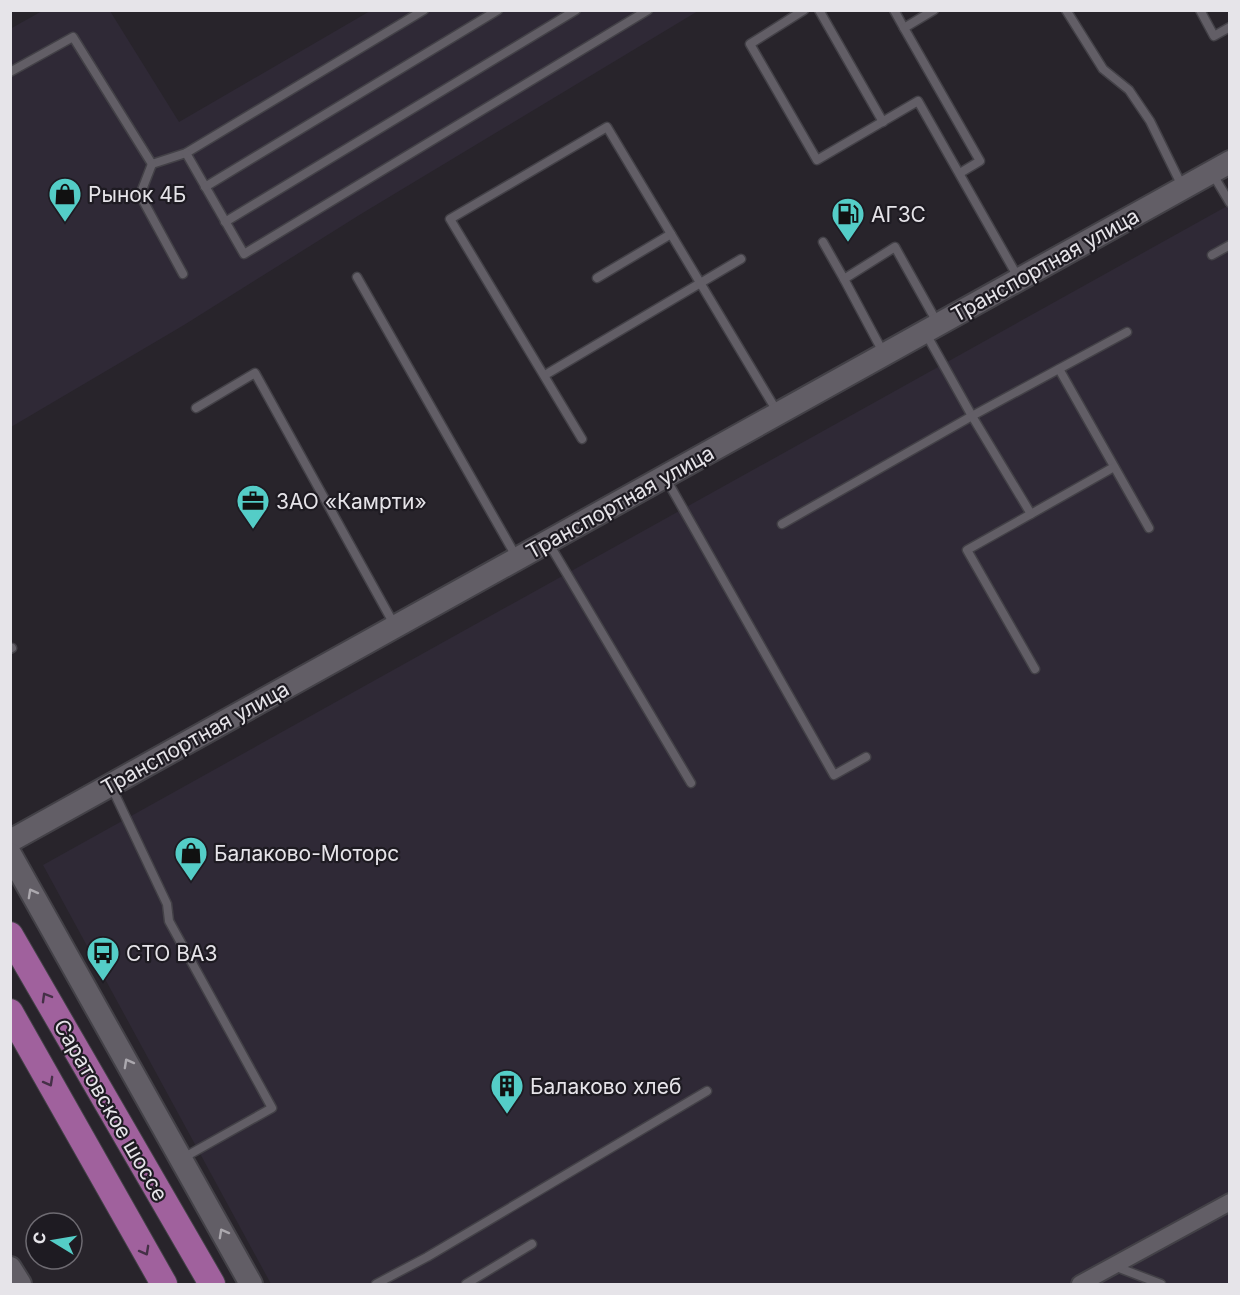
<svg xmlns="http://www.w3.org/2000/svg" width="1240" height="1295" font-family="Inter,sans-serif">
<rect width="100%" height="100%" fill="#28242b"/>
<g fill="#2f2936">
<polygon points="42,11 110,11 179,122 370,11 698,11 361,214 184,325 11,427 10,29"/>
<polygon points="1229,205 1229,1284 271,1284 43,865"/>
</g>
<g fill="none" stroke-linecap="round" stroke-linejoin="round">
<g stroke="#434147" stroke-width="11">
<g id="service">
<polyline points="804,10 750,44 817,160 918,101 1019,279"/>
<polyline points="819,10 883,122"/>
<polyline points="894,10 904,28"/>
<polyline points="934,10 904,28 980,161 960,173"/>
<polyline points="1066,10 1103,69 1129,90 1150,121 1183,188"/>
<polyline points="1200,10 1214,36 1230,27"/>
<polyline points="10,72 73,37 152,164 186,153 424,10"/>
<polyline points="186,153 244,254 648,10"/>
<polyline points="152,164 140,195 183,274"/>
<polyline points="1212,173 1230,203"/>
<polyline points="205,187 498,10"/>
<polyline points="225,222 576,10"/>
<polyline points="823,242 844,279"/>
<polyline points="1212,255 1230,245"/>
<polyline points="357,277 517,558"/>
<polyline points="597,278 671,234"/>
<polyline points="884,354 844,279 895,247 938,324"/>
<polyline points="1059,369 1149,528"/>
<polyline points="545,375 741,259"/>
<polyline points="196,408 255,373 395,626"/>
<polyline points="582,439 450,219 607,127 778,413"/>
<polyline points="665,477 834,775 866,757"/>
<polyline points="1031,514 1114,467"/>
<polyline points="782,524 972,416 925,332"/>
<polyline points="548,542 691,783"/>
<polyline points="10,649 12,648"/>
<polyline points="1035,669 967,550 1031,514 972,416 1127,332"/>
<polyline points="111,786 167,904 169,921 272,1108 183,1158"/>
<polyline points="1114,1266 1161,1284"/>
<polyline points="376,1284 427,1257 707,1091"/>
<polyline points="466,1284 532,1244"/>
</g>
</g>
<g stroke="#434147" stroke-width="20">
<polyline id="minor" points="1080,1284 1230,1202"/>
</g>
<g stroke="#434147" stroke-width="26">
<g id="secondary">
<polyline points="10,841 1230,162"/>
<polyline points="10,854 251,1284"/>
<polyline points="10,1268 20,1284"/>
</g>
</g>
<g stroke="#434147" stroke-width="28">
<g id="primary">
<polyline points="10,935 212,1284"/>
<polyline points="10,1012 164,1284"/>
</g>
</g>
<use href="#service" stroke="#625e66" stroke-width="8"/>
<use href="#minor" stroke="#625e66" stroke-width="16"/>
<use href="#secondary" stroke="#625e66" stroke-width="22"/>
<use href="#primary" stroke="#a0619d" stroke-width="26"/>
</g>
<defs><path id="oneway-chevron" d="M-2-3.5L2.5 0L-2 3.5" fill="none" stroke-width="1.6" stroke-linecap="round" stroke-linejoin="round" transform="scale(1.5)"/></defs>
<g stroke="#aba8ae">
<use href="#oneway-chevron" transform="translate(32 893) rotate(-119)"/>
<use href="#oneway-chevron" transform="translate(128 1063) rotate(-119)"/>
<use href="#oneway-chevron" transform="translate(223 1233) rotate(-119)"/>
</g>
<g stroke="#453047">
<use href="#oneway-chevron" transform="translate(46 997) rotate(-120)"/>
<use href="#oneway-chevron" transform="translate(49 1082) rotate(61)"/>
<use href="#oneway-chevron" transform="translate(145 1251) rotate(61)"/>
</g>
<defs>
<g id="shop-pin" transform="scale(1.725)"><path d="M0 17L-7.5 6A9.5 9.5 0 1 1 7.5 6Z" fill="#54cdc7" stroke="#1e1b22"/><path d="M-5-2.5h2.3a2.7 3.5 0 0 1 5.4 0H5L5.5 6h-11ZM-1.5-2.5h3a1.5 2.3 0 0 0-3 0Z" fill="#111"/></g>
<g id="fuel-pin" transform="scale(1.725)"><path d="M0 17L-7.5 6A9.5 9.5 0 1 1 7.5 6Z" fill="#54cdc7" stroke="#1e1b22"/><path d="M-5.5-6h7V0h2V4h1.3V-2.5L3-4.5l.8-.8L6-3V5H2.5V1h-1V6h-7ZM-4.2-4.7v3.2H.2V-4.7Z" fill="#111"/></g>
<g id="office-pin" transform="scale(1.725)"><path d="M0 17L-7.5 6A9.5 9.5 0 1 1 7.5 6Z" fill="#54cdc7" stroke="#1e1b22"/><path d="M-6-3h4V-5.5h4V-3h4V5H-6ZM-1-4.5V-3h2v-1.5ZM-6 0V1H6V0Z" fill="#111"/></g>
<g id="bus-pin" transform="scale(1.725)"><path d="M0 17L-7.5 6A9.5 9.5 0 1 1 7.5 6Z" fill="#54cdc7" stroke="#1e1b22"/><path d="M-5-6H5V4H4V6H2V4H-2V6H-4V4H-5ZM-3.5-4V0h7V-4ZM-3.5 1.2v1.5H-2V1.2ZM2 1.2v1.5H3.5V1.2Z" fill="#111"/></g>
<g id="building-pin" transform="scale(1.725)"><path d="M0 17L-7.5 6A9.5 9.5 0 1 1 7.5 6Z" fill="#54cdc7" stroke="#1e1b22"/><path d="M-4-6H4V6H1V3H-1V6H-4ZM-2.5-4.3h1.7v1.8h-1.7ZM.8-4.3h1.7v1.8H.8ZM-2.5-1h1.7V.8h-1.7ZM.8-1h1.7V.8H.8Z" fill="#111"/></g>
</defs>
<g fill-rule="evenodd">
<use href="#shop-pin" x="65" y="194"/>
<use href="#fuel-pin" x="848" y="214"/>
<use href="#office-pin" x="253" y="501"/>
<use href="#shop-pin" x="191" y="853"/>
<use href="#bus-pin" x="103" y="953"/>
<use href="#building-pin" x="507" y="1086"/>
</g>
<g text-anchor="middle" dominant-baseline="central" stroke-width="4.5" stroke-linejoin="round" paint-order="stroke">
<g font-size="21" fill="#e6e4e9" stroke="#1e1b22" text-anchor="start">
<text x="88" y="194">Рынок 4Б</text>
<text x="871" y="214">АГЗС</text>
<text x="276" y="501">ЗАО «Камрти»</text>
<text x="214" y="853">Балаково-Моторс</text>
<text x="126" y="953">СТО ВАЗ</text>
<text x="530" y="1086">Балаково хлеб</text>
</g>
<g font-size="21" fill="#e6e4e9" stroke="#1e1b22">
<text transform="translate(1045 265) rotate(-29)">Транспортная улица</text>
<text transform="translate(620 502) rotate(-29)">Транспортная улица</text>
<text transform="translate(195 738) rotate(-29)">Транспортная улица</text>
<text transform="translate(111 1110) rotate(60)">Саратовское шоссе</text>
</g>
</g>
<rect width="1240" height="1295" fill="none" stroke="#e6e4e9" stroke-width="24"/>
<g transform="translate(54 1241) rotate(281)"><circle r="28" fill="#1e1b22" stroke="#6e6b72" stroke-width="1.5"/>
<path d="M0-4.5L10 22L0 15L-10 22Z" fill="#54cdc7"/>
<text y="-9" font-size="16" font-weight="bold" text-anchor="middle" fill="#e6e4e9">С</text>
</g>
</svg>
